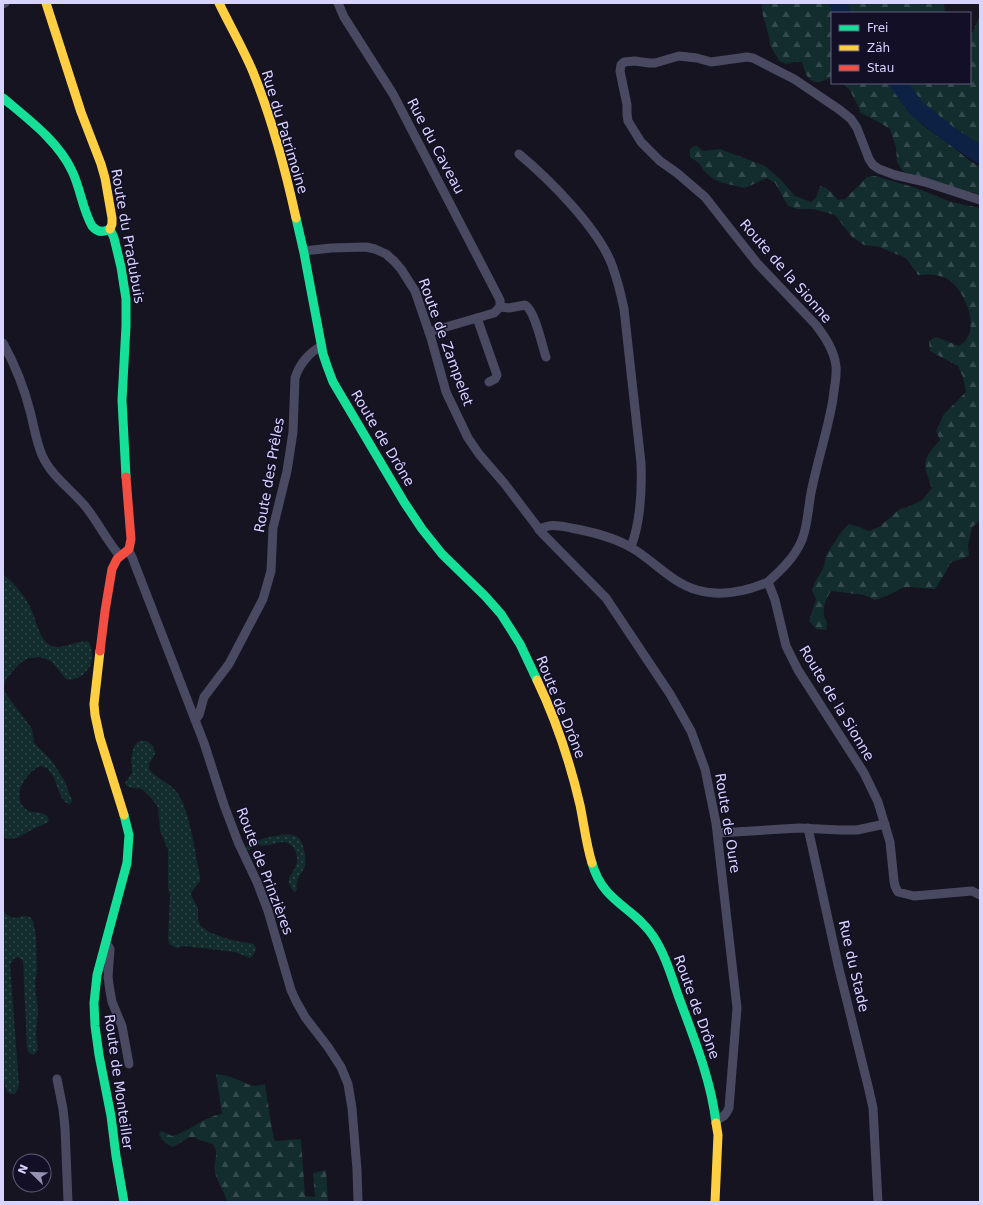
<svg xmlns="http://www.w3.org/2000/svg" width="983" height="1205" font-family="'DejaVu Sans',sans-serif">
<defs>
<pattern id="grass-dots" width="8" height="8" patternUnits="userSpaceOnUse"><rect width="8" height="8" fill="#132c2d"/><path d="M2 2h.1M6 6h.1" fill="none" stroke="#354a4c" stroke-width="1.8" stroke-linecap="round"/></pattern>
<pattern id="forest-firs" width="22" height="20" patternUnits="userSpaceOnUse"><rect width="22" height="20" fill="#132c2d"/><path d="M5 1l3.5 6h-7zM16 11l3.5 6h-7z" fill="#354a4c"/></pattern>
</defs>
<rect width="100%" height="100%" fill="#161421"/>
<g fill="url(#grass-dots)">
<path d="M3 573C5 577 8 578 12 582 19 589 27 600 31 609 36 620 40 642 52 646 64 650 77 639 89 642 95 655 93 668 81 676 75 679 72 680 66 679L51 661 40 657 28 658 19 664 6 679 4 688 6 694 32 729 34 743 52 761 64 780 72 800 71 803 69 804C59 800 58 785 53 776 51 773 49 771 47 768L40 766C28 772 13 791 22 805 31 819 46 806 49 821L45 824 33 829 17 838 9 839 3 837Z"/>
<path d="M139 741H147L153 746 155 754 149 764V769C156 778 167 782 175 790 190 806 195 855 200 876V881C197 886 192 889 191 895L198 908V919L200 925 209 932 222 937 236 941 254 944 256 949 253 956 250 958 235 952 184 946 176 948 169 944 168 938 170 896 168 887V850L160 830 158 807 152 799 142 789 132 788 127 786 125 783 132 773 131 758 134 746Z"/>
<path d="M286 834C291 835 295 835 299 838 303 841 307 860 305 866 302 874 295 879 297 889L295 892 293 891C291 887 288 883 289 879 290 875 294 871 295 868 300 858 296 844 284 842 279 842 274 844 269 845 264 846 260 845 256 845L249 850H245C249 839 276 836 286 834Z"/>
<polygon points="3,909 6,914 10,917 15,918 24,916 30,917 33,921 36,936 37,971 35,986 38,1010 36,1035 38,1050 34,1055 28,1052 27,1047 23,961 18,957 13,959 10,965 19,1085 16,1093 11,1094 7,1092 5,1085 3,1072"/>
</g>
<g fill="url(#forest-firs)">
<path d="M761 3H944L945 13H832V79C828 78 827 80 823 81 808 86 805 72 802 62H795L786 64 779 61 770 45 769 36 763 16Z"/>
<path d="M980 15V150L944 125 937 123 924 110 919 108 914 115C921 126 932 132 943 139 955 148 966 159 980 167V195L972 192H965L913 175 903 171 897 162 896 147 890 129 882 124 861 113 850 90 842 83H970V32H973Z"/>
<path d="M696 145 703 151 720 149 765 166 781 180 795 196 811 202 816 198 820 186C829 188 832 193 838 200L845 199 867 177 875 176 916 188 951 202 980 208V521L972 527 968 545 969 556 950 563 947 570 935 589 910 587 902 588 889 595 875 600 864 595 831 591C826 599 823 605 824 615 826 622 828 620 826 630L816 629 809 621 816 599 812 590 816 580 823 569 826 556 832 546 842 531 849 524 860 527 868 531 879 527 900 509 908 507 922 500 932 488C922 462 922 460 940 440L936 431 944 414 966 392 963 377 958 366 930 351 929 341 936 337 959 346C961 344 965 342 966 340 979 323 963 287 946 278 937 274 929 274 918 275L906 258 879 247 864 245 852 237 835 215 813 209H797L788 206 775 183 767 178 745 188 719 182 712 178 704 171 699 163 690 157V149Z"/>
<path d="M216 1074C223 1075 230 1076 236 1079 249 1084 250 1088 265 1084L272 1129 275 1141 301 1139 305 1196 315 1197 313 1173 326 1170 328 1202H227C225 1192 217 1182 215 1172 213 1159 220 1156 213 1144L199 1140 195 1137H190L173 1147C166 1144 162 1141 159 1134L161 1131 172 1136C190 1131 203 1117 222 1114Z"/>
</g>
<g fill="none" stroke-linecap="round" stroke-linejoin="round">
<g stroke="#0d2144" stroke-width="17">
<polyline points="838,3 842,13"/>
<polyline points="898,83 916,108 946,132 980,155"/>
</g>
<g stroke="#4a4962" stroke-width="9">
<polyline points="338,3 344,17 393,94 500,300 500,307 494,313 429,332"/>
<polyline points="3,4 5,3"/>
<path d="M519 154C549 179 598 228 612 265 617 279 621 294 624 309L641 463C642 489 640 523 631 547"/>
<path d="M980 200 925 182 895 175 879 169 873 165 869 159 857 128 851 119 840 110 794 79 753 58 747 57 711 62 697 58 679 56 655 63H649L635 61 624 62 621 65 620 71 627 105V114L628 121 641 142 660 161 677 173 705 197 757 263 816 325C825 337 834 350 836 366 837 377 834 388 833 399 828 429 818 459 812 488 808 505 808 528 801 542 794 558 781 570 768 582L775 600 786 646 798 670 864 773 878 802 890 842 894 881 895 886 898 892 914 896 972 891 980 895"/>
<path d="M304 251 331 248 366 247 375 249 386 254 394 261 401 269 415 291 431 338 446 392 468 438 479 454 504 483 542 533 606 598 670 694 691 731 705 769 716 823 737 1008 729 1108C726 1115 723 1118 716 1119"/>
<path d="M500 307 509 308 525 305C535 310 542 346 546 357"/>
<polyline points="477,318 497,375 495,379 489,382"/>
<path d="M3 343C15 365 24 387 30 411 34 426 36 441 42 455 51 476 71 489 85 506 98 522 107 541 120 556"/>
<path d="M539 530C549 523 560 526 571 528 592 532 614 537 632 548 654 561 672 583 697 590 721 597 745 592 768 582"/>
<polyline points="128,550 132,557 204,743 224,805 238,842 257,882 268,911 291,990 296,1001 305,1017 328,1047 341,1067 348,1084 352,1108 357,1170 358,1202"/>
<path d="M195 720 199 715 204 697 229 664 263 599 271 571 273 528 287 471 293 432 295 378C299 365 309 352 322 346"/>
<polyline points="808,828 839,969 869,1090 873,1108 878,1202"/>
<polyline points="718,833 799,828 840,830 857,830 885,824"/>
<polyline points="107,944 110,949 108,977 110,991 112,1002 122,1026 129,1064"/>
<polyline points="57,1079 63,1109 65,1128 68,1202"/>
</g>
<g stroke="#16e098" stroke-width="9">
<path d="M3 98C28 119 58 141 72 171 80 187 83 211 92 226 97 232 103 233 110 229"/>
<polyline points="296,218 304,253 323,354 327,366 333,382 404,502 422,529 442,554 485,596 501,614 520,644 537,680"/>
<polyline points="110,229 114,238 121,267 126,299 126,326 122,400 126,477"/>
<path d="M592 863C603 903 633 906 653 936 665 954 671 975 678 995 693 1036 711 1079 716 1123"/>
<polyline points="124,1202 116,1156 111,1116 99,1055 95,1026 94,1003 97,975 127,863 129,835 124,815"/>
</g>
<g stroke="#ffcf43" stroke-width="9">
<polyline points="46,3 81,112 101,164 105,178 112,218 112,224 110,229"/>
<path d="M219 3C230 26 243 48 253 72 272 119 285 168 296 218"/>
<polyline points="100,651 94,704 95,715 100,738 124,815"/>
<path d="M537 680C556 720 570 762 580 805 584 824 586 844 592 863"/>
<polyline points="715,1202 718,1135 716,1123"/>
</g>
<polyline stroke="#f24e42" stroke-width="9" points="100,651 105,611 112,569 117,559 129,549 131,539 126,477"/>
</g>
<g text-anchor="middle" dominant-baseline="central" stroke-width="3" stroke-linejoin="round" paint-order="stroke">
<g font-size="14" fill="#d9d4ff" stroke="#130f26">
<text transform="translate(285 132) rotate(73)">Rue du Patrimoine</text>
<text transform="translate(436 146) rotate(62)">Rue du Caveau</text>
<text transform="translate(128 236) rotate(80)">Route du Pradubuis</text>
<text transform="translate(786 271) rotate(49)">Route de la Sionne</text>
<text transform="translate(446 342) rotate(70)">Route de Zampelet</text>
<text transform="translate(383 438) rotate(59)">Route de Drône</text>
<text transform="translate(269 475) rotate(-80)">Route des Prêles</text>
<text transform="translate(837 703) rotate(59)">Route de la Sionne</text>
<text transform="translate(561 707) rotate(68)">Route de Drône</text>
<text transform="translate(728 823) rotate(81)">Route de Oure</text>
<text transform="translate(265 871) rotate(69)">Route de Prinzières</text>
<text transform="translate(854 966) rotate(77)">Rue du Stade</text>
<text transform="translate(697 1007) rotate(70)">Route de Drône</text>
<text transform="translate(119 1082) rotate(82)">Route de Monteiller</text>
</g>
</g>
<rect width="983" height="1205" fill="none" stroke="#d9d4ff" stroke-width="8"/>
<rect x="831" y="12" width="140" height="72" fill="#130f26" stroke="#625e7d"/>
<rect x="839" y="25" width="20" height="6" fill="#16e098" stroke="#625e7d"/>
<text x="867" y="32" font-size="12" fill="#d9d4ff">Frei</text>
<rect x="839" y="45" width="20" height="6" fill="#ffcf43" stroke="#625e7d"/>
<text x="867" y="52" font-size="12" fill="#d9d4ff">Zäh</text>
<rect x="839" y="65" width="20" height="6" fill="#f24e42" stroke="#625e7d"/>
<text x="867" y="72" font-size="12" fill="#d9d4ff">Stau</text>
<g transform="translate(32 1173) rotate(293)"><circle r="19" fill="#130f26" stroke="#625e7d"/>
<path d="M0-3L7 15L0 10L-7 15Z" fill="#9591b1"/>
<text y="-6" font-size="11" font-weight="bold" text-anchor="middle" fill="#d9d4ff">N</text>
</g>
</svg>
